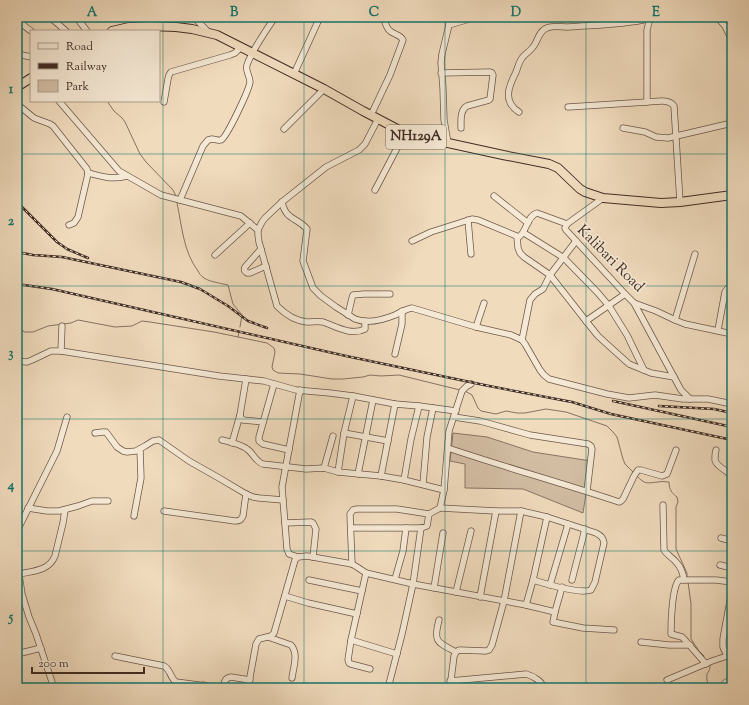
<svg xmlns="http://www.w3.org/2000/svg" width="749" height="705" font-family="'Sorts Mill Goudy',serif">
<rect width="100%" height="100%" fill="#f0dbbd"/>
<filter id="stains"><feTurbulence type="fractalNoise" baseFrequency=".005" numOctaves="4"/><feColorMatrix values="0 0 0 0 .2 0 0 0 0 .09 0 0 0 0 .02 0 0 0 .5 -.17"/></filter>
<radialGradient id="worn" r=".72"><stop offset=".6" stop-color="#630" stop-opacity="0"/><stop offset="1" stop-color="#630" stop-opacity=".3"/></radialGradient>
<polygon fill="#d2bda3" stroke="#897464" points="453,433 487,437 533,452 591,461 583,513 523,489 465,488 465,464 450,461"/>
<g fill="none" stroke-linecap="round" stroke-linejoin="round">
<g stroke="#867261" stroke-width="1">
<polyline points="107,101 114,111 122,118 125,122 140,154 146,162 173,190 176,196"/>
<path d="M177 203C182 226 183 251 198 271 199 273 201 276 204 278 210 282 220 283 228 285L233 304 242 315 240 327"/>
<polyline points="17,325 19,326 24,332 33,332 48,326 71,323 78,320 115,327 132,326 142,321 150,322 214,332 267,343 274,348 275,352 272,367 273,370 278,373 300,374 332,379 343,379 363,377 370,375 381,376 399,375 460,390"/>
<polyline points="238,337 239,332"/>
<polyline points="465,391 472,395 478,408 481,411 496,414 506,411 517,413 525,413 546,409 566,412 607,426 613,432 617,437 623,459 625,464 633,472"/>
<path d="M637 476C645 485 647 483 658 482 662 481 666 482 669 482 669 490 672 493 677 497L678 502 676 507V549L687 573V577"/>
<polyline points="688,582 691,604 691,639 699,651 704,656"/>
<path d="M709 688C708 684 706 679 707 674 709 671 710 670 710 665"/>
</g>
<g stroke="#6c584a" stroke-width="7">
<g id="minor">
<path d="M21 17C19 24 26 27 31 31"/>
<polyline points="50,17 66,31"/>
<polyline points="76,17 87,31"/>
<polyline points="194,17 209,33"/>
<path d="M652 17 649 22 647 30V102C655 102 669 98 674 106L680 202"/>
<polyline points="717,17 725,26 732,40"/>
<polyline points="449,25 476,17"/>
<polyline points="17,54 31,57"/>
<path d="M441 73 490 72 492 73 493 75 490 99 489 100 467 106C460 110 461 120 461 128"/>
<polyline points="294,74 320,17"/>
<polyline points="59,101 119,171 161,195 241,216 258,230"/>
<polyline points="164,102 168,79 169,75 171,72 230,55 235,53 241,47"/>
<polyline points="17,104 34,118 50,124 53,126 87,169 88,173 87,178 78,217 74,223 69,225"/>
<polyline points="568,107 647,102"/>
<path d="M519 112C502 101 509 86 516 72 518 67 519 62 522 58 526 53 532 50 535 44 538 39 540 30 547 28 553 25 562 27 568 27 595 25 622 25 648 19"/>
<path d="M371 115 390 75 403 40C400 34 393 35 389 30 386 27 385 21 383 17"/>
<polyline points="623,128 645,132 656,137 668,138 732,123"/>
<polyline points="284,129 324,89"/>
<polyline points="448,143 444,120 443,88 441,63 442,54 449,25 449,17"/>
<path d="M88 173C104 177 111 180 127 176"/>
<polyline points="375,190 405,133"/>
<polyline points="494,196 528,223"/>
<polyline points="603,198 567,224 565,228 566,230 625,294 634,303 656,311 675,320 685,324 732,334"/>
<path d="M180 200 203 146 208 140 212 139C215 139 218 141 221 140 227 137 249 90 250 82 250 76 245 71 247 65 252 50 266 31 275 17"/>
<path d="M282 202C286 221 297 217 307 229L303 261 313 288 321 296 336 307 355 319C368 324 383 320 395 315 401 312 406 309 412 308L476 327 511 335 522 340 525 344 540 370 544 375 549 379 607 394 629 398 655 395 683 399H708L732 404"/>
<polyline points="468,220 471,254"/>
<polyline points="524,233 564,258 598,293 609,306 627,335 644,370"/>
<polyline points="517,237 518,248 520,253 524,257 550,275 586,321 625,294"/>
<path d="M412 241 431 232 472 219 478 220 519 237C527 231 527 216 537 213L567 224"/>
<path d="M261 249 245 267C244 269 244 271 247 273H250L266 266"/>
<polyline points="215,255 250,223"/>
<polyline points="634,303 681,390 690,399"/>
<polyline points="348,315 352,298 353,295 364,294 390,294"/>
<polyline points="675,320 695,254"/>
<path d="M365 321V329C351 336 337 327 323 322 318 321 313 322 307 322 296 321 285 314 277 306L259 242 258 235V230L262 222 265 218 282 202 326 167 359 150 365 144 378 119"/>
<polyline points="586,321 598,336 629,364 651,373 674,377"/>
<polyline points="476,327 484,303"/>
<polyline points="718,330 725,292 728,288 732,286"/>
<polyline points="522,340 530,300 535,294 543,289 550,275 576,241"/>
<polyline points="61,351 62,326"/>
<polyline points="395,354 402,324 402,311"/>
<polyline points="17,361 27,362 32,360 51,351 61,351 219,376 264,381 296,390 330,393 353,396 395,404 419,406 456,411"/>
<polyline points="246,379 240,415 241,418 243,420 263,422"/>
<polyline points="274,384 259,437 259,441 263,444 289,450"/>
<polyline points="454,417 480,421 530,435 588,444 591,446 592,449 587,491"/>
<polyline points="95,433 103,432 106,432 117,447 123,451 127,452 136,451 145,446 153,441 159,440 189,461 219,478 246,494 253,497 259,498 283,500"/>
<polyline points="344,433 388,441"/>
<path d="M222 440C230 442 240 444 247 449 253 453 256 462 263 464L306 469 324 468 338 472 381 476 404 480 444 490"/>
<polyline points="232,443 240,415"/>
<path d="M448 448C504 467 562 483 619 502L621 501 623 499 634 476 638 470H641L662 476 667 474 676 450"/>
<path d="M716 450C715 453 715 457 715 460 717 468 728 470 732 477"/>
<polyline points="324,468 333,436"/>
<polyline points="338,472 344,433 353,396"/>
<polyline points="358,474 373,400"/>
<polyline points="381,476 395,404"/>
<polyline points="404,480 411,439 419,406"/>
<polyline points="423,484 427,437 433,408"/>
<path d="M663 505 664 550C667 555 672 557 676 562 681 567 683 573 684 580H716L732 582"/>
<polyline points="28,508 47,511 59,511 78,506 92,501 108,501"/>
<path d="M440 508 496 511H521L547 517 596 533C601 536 603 537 604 543L595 582 591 590C580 594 546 584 533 580L526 605"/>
<path d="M164 511 235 521C240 521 241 520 243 516L246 494"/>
<polyline points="134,516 141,478 140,449"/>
<polyline points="285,523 311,522 313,523 316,529 313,557"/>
<polyline points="351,528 421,528 427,526 429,514 440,508 444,490 449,431 462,391 467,386 471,384"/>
<polyline points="17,531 57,451 67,417"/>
<polyline points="721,538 732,541"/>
<polyline points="298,557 289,554 287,549 283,500 282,487 300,390"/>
<polyline points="17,562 22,594 29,617 36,634 54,688"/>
<polyline points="352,564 350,514 353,510 357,509 397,509 429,514"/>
<polyline points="720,565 732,568"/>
<polyline points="366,573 351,640 348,660 349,663 351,664 370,669"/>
<path d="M19 574C33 571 49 571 55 556L63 523 65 510"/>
<polyline points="395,579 403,551 406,528"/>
<polyline points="309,580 362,591"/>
<polyline points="533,580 547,517"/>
<polyline points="572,580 585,529"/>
<path d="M684 580H679C672 587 671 622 671 633V634L682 637 684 639 706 664"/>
<polyline points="550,585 568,524"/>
<polyline points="562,587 555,612 553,622 583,628 614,630"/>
<polyline points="434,588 443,533"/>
<polyline points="456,592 471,531"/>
<polyline points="285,596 308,603 357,614"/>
<polyline points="480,597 496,511"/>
<path d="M439 620C433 642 437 642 456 652"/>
<path d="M268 637 291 645C299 654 293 668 292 678"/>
<polyline points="351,640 397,654"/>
<polyline points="641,642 669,645 690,645"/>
<polyline points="17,654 41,648"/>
<path d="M115 656 164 666C171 670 170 678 176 682L199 685"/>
<polyline points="727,656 723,647 723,639 732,590"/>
<polyline points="667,680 712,661 727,656 732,656"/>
<path d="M450 681 526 674C533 676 542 681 544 688"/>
<polyline points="725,683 732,679"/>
<polyline points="197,686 203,685 215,688"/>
<path d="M223 688C224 682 225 678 231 677L250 680"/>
<polyline points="248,688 256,644 259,639 271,636 274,633 295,560 298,557 307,556 352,564 357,567 366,573 413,584 526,605 555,612"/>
<polyline points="388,688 402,634 413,584 421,528"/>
<polyline points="450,688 454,656 456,652 459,650 486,651 489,650 492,645 504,601 521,511"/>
</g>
</g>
<g stroke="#402c24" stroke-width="10">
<g id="highway">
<polyline points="112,31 129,27 149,26 176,27 192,29 217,35 324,89 363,111 405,133 428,140 448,143 503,155 549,164 558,168 580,189 585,192 603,198 661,203 680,202 732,195"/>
<polyline points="17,87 31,78"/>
</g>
</g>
<use href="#minor" stroke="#f5e8d4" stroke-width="5.5"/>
<use href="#highway" stroke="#f0dbbd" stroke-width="8"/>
<g stroke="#402c24" stroke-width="2.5">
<g id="rail">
<polyline points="17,202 57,242 67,249 88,258"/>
<polyline points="17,252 33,255 62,257 181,282 200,289 228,306 248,321 267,328"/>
<polyline points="17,284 52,289 346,356 489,386 572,402 611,414 732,440"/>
<polyline points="613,401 732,427"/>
<polyline points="659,406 714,409 732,413"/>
</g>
</g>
<use href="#rail" stroke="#f5e8d4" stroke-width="1" stroke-dasharray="3" stroke-linecap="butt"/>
</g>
<path fill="none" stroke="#0f766e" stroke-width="1" stroke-opacity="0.55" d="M163 17V688M304 17V688M445 17V688M586 17V688M17 154H732M17 286H732M17 419H732M17 551H732"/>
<g text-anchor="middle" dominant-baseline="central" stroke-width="3.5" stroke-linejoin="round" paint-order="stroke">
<rect fill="#f5e8d4" stroke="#766459" stroke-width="1" x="386" y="125" width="60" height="24" rx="3"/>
<g font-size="14" font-weight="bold" fill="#402c24">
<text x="416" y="137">NH129A</text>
</g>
<g font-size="15" fill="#402c24" stroke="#f5e8d4">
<text transform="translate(610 259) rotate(45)">Kalibari Road</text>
</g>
</g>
<rect width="749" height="705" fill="none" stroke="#f0dbbd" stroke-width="44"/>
<rect x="30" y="30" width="130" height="72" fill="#f5e8d4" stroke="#ad9d8e"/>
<rect x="38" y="43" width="20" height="6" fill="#f5e8d4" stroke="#ad9d8e"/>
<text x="66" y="50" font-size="12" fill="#402c24">Road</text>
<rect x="38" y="63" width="20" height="6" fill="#402c24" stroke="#ad9d8e"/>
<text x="66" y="70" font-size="12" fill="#402c24">Railway</text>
<rect x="38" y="80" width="20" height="12" fill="#d2bda3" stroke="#ad9d8e"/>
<text x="66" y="90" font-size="12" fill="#402c24">Park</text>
<path d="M32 667v6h112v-6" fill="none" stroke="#402c24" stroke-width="2"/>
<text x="38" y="667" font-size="12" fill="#402c24" stroke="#f5e8d4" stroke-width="3" paint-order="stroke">200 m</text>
<rect x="22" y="22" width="705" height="661" fill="none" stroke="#0f766e" stroke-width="1.5"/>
<g font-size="13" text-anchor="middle" font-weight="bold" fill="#0f766e">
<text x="92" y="16">A</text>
<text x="234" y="16">B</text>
<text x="374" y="16">C</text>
<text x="516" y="16">D</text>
<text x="656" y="16">E</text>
<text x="11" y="93">1</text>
<text x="11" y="225">2</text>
<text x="11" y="357">3</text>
<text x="11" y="489">4</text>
<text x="11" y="621">5</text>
</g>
<rect width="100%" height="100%" filter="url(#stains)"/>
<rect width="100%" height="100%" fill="url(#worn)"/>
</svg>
